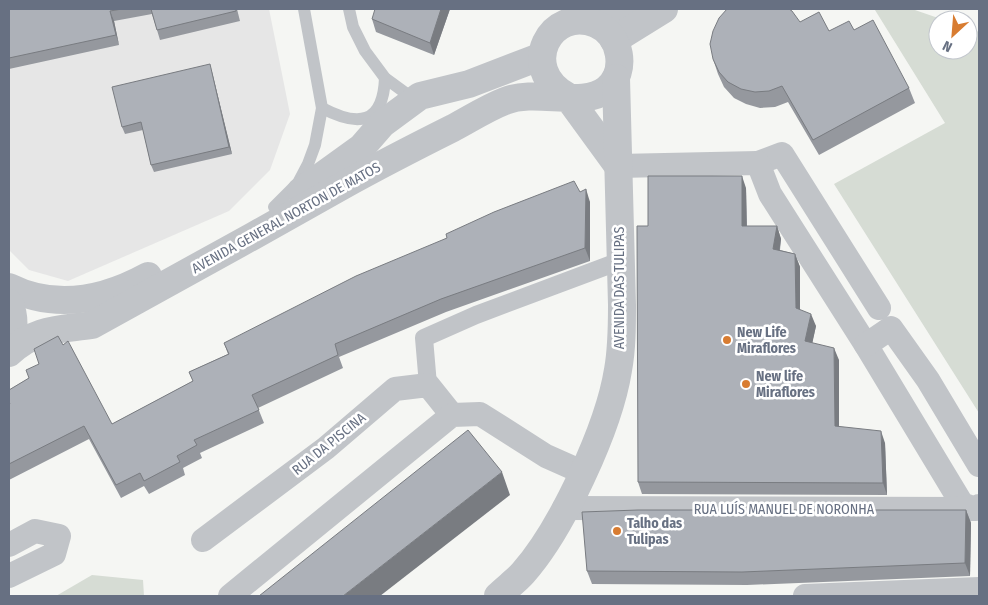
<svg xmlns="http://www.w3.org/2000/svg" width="988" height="605" font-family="'Fira Sans Condensed',sans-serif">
<rect width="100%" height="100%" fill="#f5f6f3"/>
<polygon fill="#e6e6e6" points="9,9 269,9 290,114 270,170 229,211 68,281 29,270 9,250"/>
<g fill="#d6dcd4">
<polygon points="877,9 912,9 944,20 938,20 938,50 968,50 968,28 979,32 979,413 834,184 945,123 875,10"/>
<polygon points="92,575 143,580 144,596 56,596"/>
</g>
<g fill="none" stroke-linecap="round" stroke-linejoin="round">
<g stroke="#c1c4c8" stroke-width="12">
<polyline points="349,9 353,27 365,51 385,78 411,97 417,96"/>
<path d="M322 108C358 127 383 125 385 78"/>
<polyline points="274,207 298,183 308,164 315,145 322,108 304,9"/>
</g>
<polyline stroke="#c1c4c8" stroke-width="18" points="428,385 424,338 476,315 620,261"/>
<g stroke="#c1c4c8" stroke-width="24">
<polyline points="758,163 782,154 879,308"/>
<polyline points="618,166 758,163 770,194 866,345 962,504 975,509 979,506"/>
<polyline points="866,345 891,328 928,380 979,465"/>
<polyline points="564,508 975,509"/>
<polyline points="203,540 326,448 395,389 428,385 452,415"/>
<polyline points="9,545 35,531 59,536 54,554 9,576"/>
<polyline points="230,596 452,415 480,414 546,456 582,472"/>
<polyline points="805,596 979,589"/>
</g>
<g stroke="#c1c4c8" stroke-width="28">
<polyline points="597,24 624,9"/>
<polyline points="614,40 664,9"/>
<polyline points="301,191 362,147 382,124 420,96 469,84 542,56"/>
<path d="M9 287C55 310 104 300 148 276"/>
<path d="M9 303C15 315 15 333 9 346"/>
<path d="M9 353C36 328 58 330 92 325 176 279 259 233 342 186 378 166 415 147 453 128 470 119 487 108 505 101 537 88 582 109 607 89 628 71 621 35 596 24 551 5 517 68 567 96L618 166"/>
<path d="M498 596C506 588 516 581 523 573 562 529 609 427 618 370 622 348 622 327 622 305L616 78"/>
</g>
</g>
<g fill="#95989e">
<polygon points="9,9 237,9 240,21 160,40 157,30 152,14 114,21 119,45 9,69"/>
<polygon points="450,9 434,55 376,32 372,19"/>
<polygon points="800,22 829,31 854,30 909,88 915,103 819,155 788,102 775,107 760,108 746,104 734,98 724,87 718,74 713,59"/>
<polygon points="212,72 232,154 154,172 151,165 143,130 125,134 122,127"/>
<polygon points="746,188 747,226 777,226 781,239 780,250 795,254 800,267 800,310 816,326 812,343 839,360 839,427 885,443 887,495 642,494 638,482 648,226"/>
<polygon points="580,192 590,202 590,261 446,312 339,357 343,368 258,408 264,423 200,453 202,458 183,468 185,475 149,494 144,486 121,498 89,439 9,480 9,390 29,378 39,364 112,424 193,381 189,372 228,354 224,343"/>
<polygon points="966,510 971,523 970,576 747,585 592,584 587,571"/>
</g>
<g fill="#797c81">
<polygon points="441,9 450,9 434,55 430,43"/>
<polygon points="110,11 114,21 119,45 116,35"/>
<polygon points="210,64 212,72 232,154 229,147"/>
<polygon points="742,176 746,188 747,239 742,226"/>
<polygon points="586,189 590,202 590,261 585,248"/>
<polygon points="777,226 781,239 778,261 773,249"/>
<polygon points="795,254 800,267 800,321 796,308"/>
<polygon points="811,314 816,326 810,354 805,341"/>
<polygon points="834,348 839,360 839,439 835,426"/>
<polygon points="881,431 885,443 887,495 883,483"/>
<polygon points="502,472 510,495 380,596 343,596"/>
<polygon points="966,510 971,523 970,576 965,563"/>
</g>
<g fill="#adb1b8" stroke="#797c81">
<polygon points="9,9 122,9 110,11 116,35 9,58"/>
<polygon points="151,9 236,9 236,11 157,30"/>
<polygon points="375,9 441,9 430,43 372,19"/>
<polygon points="727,9 789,9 792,11 800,22 819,12 829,31 849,21 854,30 873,20 909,88 813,140 782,86 769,91 755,92 741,89 728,82 719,72 713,59 710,44 713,31 719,18"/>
<polygon points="210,64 229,147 151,165 141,122 122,127 112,87"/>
<polygon points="648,176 742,176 742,226 777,226 773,249 795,254 796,308 811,314 805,341 834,348 835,426 881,431 883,483 638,482 637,226 648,226"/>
<polygon points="574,181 580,192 586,189 585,248 441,299 335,344 338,355 252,395 259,410 194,440 197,445 177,456 180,462 144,481 140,473 116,485 84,426 9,464 9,405 10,404 9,402 9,390 29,378 26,370 39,364 34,349 58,336 63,345 68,341 112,424 193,381 189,372 229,354 224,343 356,276 447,238 446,234 494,212"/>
<polygon points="468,430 502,472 343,596 259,596"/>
<polygon points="638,510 966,510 965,563 742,572 587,571 582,512"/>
</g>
<g fill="#d87c31" stroke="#fff" stroke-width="2">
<circle cx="727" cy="340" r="5"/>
<circle cx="746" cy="384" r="5"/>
<circle cx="617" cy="531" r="5"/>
</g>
<g text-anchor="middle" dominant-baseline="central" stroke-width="5" stroke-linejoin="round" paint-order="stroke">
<g font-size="14" fill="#677082" stroke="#fff">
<text transform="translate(286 218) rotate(-29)">AVENIDA GENERAL NORTON DE MATOS</text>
<text transform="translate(619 288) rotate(-90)">AVENIDA DAS TULIPAS</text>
<text transform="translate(329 444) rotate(-39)">RUA DA PISCINA</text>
<text x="784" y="509">RUA LUÍS MANUEL DE NORONHA</text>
</g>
<g font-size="14" font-weight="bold" fill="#677082" stroke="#fff" text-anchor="start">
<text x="737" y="332">New Life<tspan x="737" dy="16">Miraflores</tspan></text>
<text x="756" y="376">New life<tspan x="756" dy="16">Miraflores</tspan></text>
<text x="627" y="523">Talho das<tspan x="627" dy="16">Tulipas</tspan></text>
</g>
</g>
<rect width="988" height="605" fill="none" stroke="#677082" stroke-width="20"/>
<g transform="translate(953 35) rotate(206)"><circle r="24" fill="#ffffff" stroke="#c2c6cd"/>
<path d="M0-4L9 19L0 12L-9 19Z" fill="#d87c31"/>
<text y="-8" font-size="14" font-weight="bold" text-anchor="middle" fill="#677082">N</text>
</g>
</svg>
